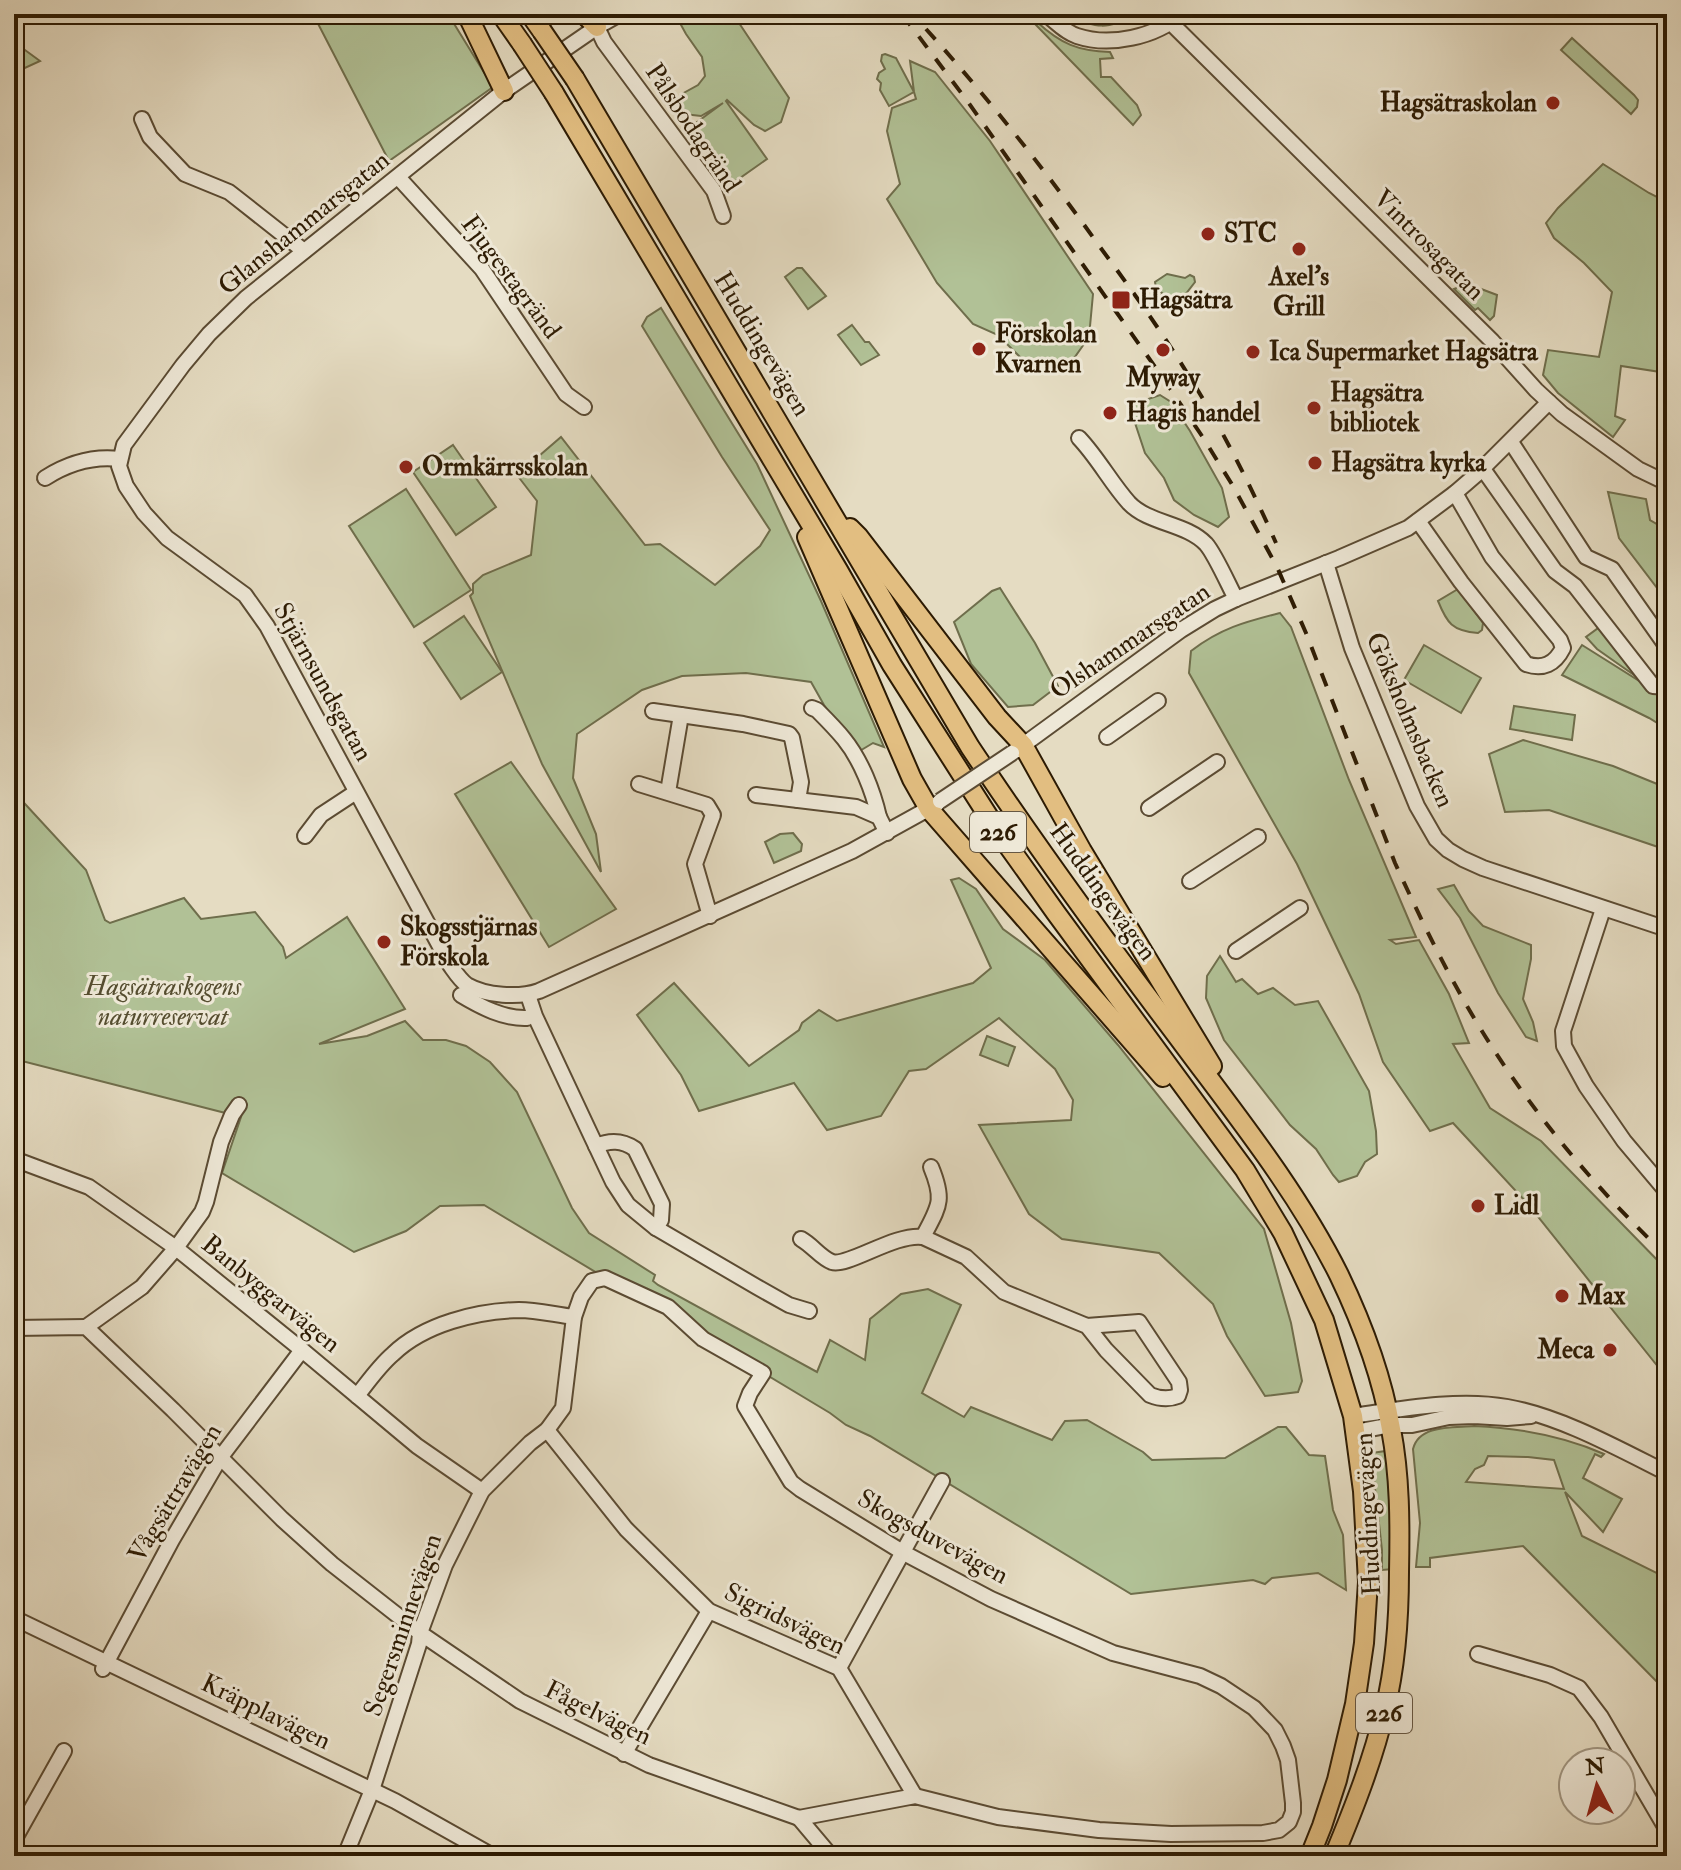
<svg xmlns="http://www.w3.org/2000/svg" width="1681" height="1870" font-family="'IM FELL Double Pica',serif">
<rect width="100%" height="100%" fill="#e5dcc2"/>
<filter id="stains"><feTurbulence type="fractalNoise" baseFrequency=".0025" numOctaves="4"/><feColorMatrix values="0 0 0 0 .2 0 0 0 0 .09 0 0 0 0 .02 0 0 0 .5 -.17"/></filter>
<radialGradient id="worn" r=".72"><stop offset=".6" stop-color="#630" stop-opacity="0"/><stop offset="1" stop-color="#630" stop-opacity=".3"/></radialGradient>
<g fill="#b1c196" stroke="#6f6e4c" stroke-width="2" fill-rule="evenodd">
<polygon points="313,14 448,14 493,87 389,161"/>
<polygon points="675,14 733,14 789,98 781,122 765,131 754,125 727,100 726,101 767,159 730,185 689,128 723,103 701,116 684,114 680,95 698,85 705,76 702,57 686,34"/>
<path d="M1065 14H1138C1107 30 1097 29 1065 14Z"/>
<path d="M1037 22C1061 44 1078 51 1110 52L1113 58 1100 59 1101 77H1111L1137 105 1141 115 1133 125 1035 24Z"/>
<polygon points="1572,38 1634,95 1638,100 1637,107 1631,114 1561,50"/>
<polygon points="14,42 40,61 14,73"/>
<polygon points="885,54 896,58 914,92 910,61 935,72 990,141 1093,294 1089,337 1072,361 1051,365 1026,363 998,335 973,324 937,283 887,199 900,184 887,131 892,108 916,99 914,92 889,106 880,90 881,83 877,79 879,73 885,69 881,61 882,55"/>
<polygon points="1603,164 1649,193 1667,202 1667,373 1621,366 1615,416 1625,420 1613,437 1558,393 1543,375 1548,350 1599,357 1612,292 1584,263 1554,238 1546,223 1558,208"/>
<polygon points="797,268 802,268 826,296 808,309 785,277"/>
<polygon points="1167,274 1185,278 1190,275 1194,277 1195,282 1181,300 1173,300 1163,306 1159,301 1162,293 1156,288 1155,282"/>
<polygon points="1468,284 1497,295 1494,316 1490,320 1478,308 1475,310 1454,289"/>
<polygon points="661,308 757,464 821,601 884,747 873,743 858,752 824,705 811,682 746,673 682,676 642,690 577,734 573,778 596,834 601,872 542,764 470,596 473,593 473,584 483,575 531,555 537,501 517,475 561,437 645,545 660,544 715,585 760,546 770,530 722,457 642,326 647,317"/>
<polygon points="852,325 865,342 869,342 879,355 861,365 838,335"/>
<polygon points="1160,395 1171,402 1190,431 1222,488 1229,517 1218,527 1194,515 1174,500 1164,478 1145,453 1131,411 1136,403"/>
<polygon points="453,445 496,507 456,535 413,472"/>
<polygon points="406,489 471,590 414,627 349,526"/>
<polygon points="1608,492 1646,499 1650,520 1667,530 1667,601 1619,538"/>
<polygon points="1000,588 1035,643 1058,686 1033,705 1008,707 971,664 954,622 992,591"/>
<path d="M1458 589 1483 623 1482 630 1478 633C1452 631 1447 623 1438 601Z"/>
<path d="M1280 613 1291 627 1349 780 1416 937 1390 940 1396 944 1419 940 1449 994 1469 1043 1453 1044 1490 1108 1541 1141 1667 1270V1378L1527 1203 1453 1123 1430 1131 1383 1062 1359 994 1297 864 1189 673 1191 651C1221 628 1245 622 1280 613Z"/>
<polygon points="464,616 502,672 461,699 424,643"/>
<polygon points="1601,626 1641,680 1597,649 1586,637"/>
<polygon points="1424,645 1481,678 1461,713 1404,680"/>
<polygon points="1582,645 1649,687 1667,692 1667,729 1649,718 1562,675"/>
<polygon points="1514,706 1575,715 1572,740 1510,729"/>
<polygon points="1523,740 1613,766 1667,788 1667,850 1549,810 1505,812 1489,754"/>
<polygon points="511,762 616,909 549,947 455,794"/>
<polygon points="14,792 86,870 105,920 110,923 184,898 201,919 255,912 283,947 286,958 347,917 405,1009 319,1044 367,1036 405,1021 423,1040 446,1040 466,1046 490,1062 517,1092 572,1208 589,1233 655,1275 653,1281 658,1285 817,1372 830,1340 865,1360 870,1319 901,1294 928,1289 961,1305 922,1393 964,1417 971,1407 1052,1440 1065,1421 1087,1420 1143,1452 1152,1460 1225,1458 1278,1427 1286,1427 1309,1455 1325,1456 1333,1510 1343,1535 1346,1590 1318,1573 1272,1578 1265,1584 1253,1580 1131,1594 870,1436 846,1425 830,1413 484,1205 440,1206 406,1231 354,1252 222,1173 241,1117 14,1059"/>
<polygon points="793,833 802,844 801,851 774,863 765,842 780,834"/>
<polygon points="959,878 976,889 1003,929 1045,960 1118,1045 1264,1229 1291,1323 1302,1381 1298,1392 1265,1396 1227,1336 1213,1304 1159,1253 1062,1239 1029,1214 979,1125 1071,1120 1073,1100 1055,1069 999,1018 926,1069 909,1071 881,1116 827,1130 794,1083 699,1111 681,1075 637,1015 674,983 749,1066 799,1030 802,1023 819,1010 837,1021 973,983 991,968 951,880"/>
<polygon points="1454,885 1469,911 1483,926 1531,945 1531,959 1523,999 1533,1022 1537,1041 1526,1037 1498,993 1460,918 1438,889"/>
<polygon points="1220,956 1236,982 1242,979 1258,994 1273,988 1295,1005 1318,1001 1369,1091 1376,1131 1377,1154 1365,1162 1357,1176 1339,1182 1333,1175 1316,1149 1290,1125 1224,1040 1206,998 1207,976"/>
<polygon points="987,1036 1015,1047 1008,1066 980,1055"/>
<path d="M1474 1426C1518 1428 1563 1436 1604 1454L1601 1457 1595 1454 1583 1478 1622 1499 1603 1532 1565 1492 1582 1536 1667 1578V1692L1523 1546 1430 1558V1567H1416L1420 1523 1413 1449C1419 1424 1454 1428 1474 1426ZM1488 1456 1528 1457 1554 1460 1564 1489 1466 1482 1475 1469 1484 1465Z"/>
<polygon points="1386,1451 1391,1508 1393,1569 1382,1570 1382,1550 1371,1453"/>
</g>
<g fill="none" stroke-linecap="round" stroke-linejoin="round">
<g stroke="#5b4b33" stroke-width="18">
<g id="minor">
<path d="M620 14 597 27 504 91 246 298 209 334 183 365 124 445 119 466 126 486 144 513 167 538 245 595 267 626 450 965C455 972 460 980 467 985 486 996 519 998 539 991L852 851 937 804"/>
<path d="M1046 14C1056 22 1065 32 1077 36 1110 47 1156 37 1181 14"/>
<polyline points="1171,23 1492,341 1536,390 1562,414 1638,469 1667,483"/>
<polyline points="597,27 604,42 714,191 723,216"/>
<polyline points="142,119 150,137 185,174 229,192 238,199 304,251"/>
<polyline points="398,177 482,269 566,394 584,407"/>
<path d="M1079 438C1098 458 1111 483 1129 503 1149 524 1186 523 1206 544 1215 554 1229 586 1236 599"/>
<polyline points="1511,442 1586,557 1612,569 1667,647"/>
<polyline points="1483,469 1555,571 1575,586 1653,686 1667,687"/>
<path d="M45 478C67 464 93 456 119 459"/>
<path d="M1418 521 1461 582 1526 664C1543 670 1555 664 1563 648L1560 640 1492 557 1455 493"/>
<polyline points="1326,563 1352,648 1417,806 1436,839 1448,850 1463,859 1483,868 1667,929"/>
<path d="M812 708 817 710C826 719 836 729 844 739 861 760 873 791 879 817"/>
<polyline points="653,711 743,724 789,734 792,738 801,782 798,800"/>
<polyline points="1107,737 1158,701"/>
<polyline points="1015,751 1181,630 1215,609 1236,599 1339,558 1408,528 1455,493 1477,474 1549,402"/>
<polyline points="639,784 707,805 713,815 695,864 710,916"/>
<polyline points="668,792 681,715"/>
<polyline points="756,795 856,807 879,817 887,833"/>
<polyline points="1149,808 1217,762"/>
<polyline points="305,836 321,815 356,792"/>
<polyline points="1190,881 1258,837"/>
<polyline points="1603,909 1566,1022 1563,1031 1564,1046 1586,1086 1624,1141 1667,1192"/>
<polyline points="1236,951 1300,908"/>
<path d="M461 995C481 1007 504 1019 527 1018"/>
<polyline points="528,995 535,1016 588,1129 613,1182 628,1205 656,1228 757,1287 789,1305 809,1311"/>
<path d="M596 1146C610 1140 622 1140 635 1149L662 1204 661 1220 656 1228"/>
<polyline points="14,1159 89,1187 176,1248 302,1350 417,1446 482,1491"/>
<path d="M923 1237C939 1206 945 1201 931 1167"/>
<path d="M801 1239C812 1245 821 1258 832 1262 848 1267 895 1233 923 1237L966 1257 1004 1292 1087 1326 1139 1322 1179 1382 1180 1390 1178 1396C1168 1400 1160 1399 1150 1395L1106 1350 1087 1326"/>
<polyline points="86,1327 142,1287 176,1248 202,1212 206,1202 221,1142 232,1115 239,1105"/>
<polyline points="14,1328 86,1327 173,1410 282,1519 332,1564 420,1633 520,1701 649,1765 799,1818 915,1796 998,1817 1099,1830 1171,1834 1263,1833 1279,1830 1289,1822 1293,1812 1293,1803 1288,1760 1283,1746 1275,1730 1254,1708 1221,1686 1200,1676 1113,1653 991,1599 904,1553 800,1489 791,1482 745,1406 750,1393 763,1373 703,1339 668,1307 605,1278 592,1281 581,1297 574,1317 563,1408 547,1430 530,1443 482,1491 445,1565 420,1633 419,1644 372,1790 345,1856"/>
<path d="M357 1396C368 1382 379 1366 393 1354 424 1324 477 1311 519 1310 537 1310 556 1315 574 1317"/>
<path d="M1353 1416C1401 1409 1459 1398 1507 1407 1560 1416 1619 1449 1667 1473"/>
<polyline points="547,1430 626,1529 709,1611 839,1668 915,1796"/>
<polyline points="1355,1432 1391,1425 1412,1425 1449,1417 1474,1416 1507,1418 1531,1416"/>
<polyline points="14,1618 395,1801 493,1856"/>
<polyline points="1478,1654 1550,1675 1579,1688 1601,1717 1667,1830"/>
<polyline points="839,1668 942,1481"/>
<polyline points="103,1669 172,1540 220,1458 302,1350"/>
<polyline points="624,1754 709,1611"/>
<polyline points="799,1818 831,1856"/>
<polyline points="14,1840 64,1751"/>
</g>
</g>
<g stroke="#2d1b03" stroke-width="22">
<g id="major">
<polyline points="467,14 504,91"/>
<polyline points="501,14 522,44"/>
<polyline points="530,14 542,31"/>
<polyline points="584,14 597,27"/>
<path d="M575 79 970 747C1036 846 1106 942 1178 1037 1235 1114 1296 1189 1339 1275 1362 1323 1382 1376 1391 1429 1400 1476 1400 1524 1399 1572 1399 1618 1396 1664 1385 1709 1373 1760 1354 1808 1334 1856"/>
<polyline points="554,93 838,570 892,665 999,833 1056,913 1245,1170 1283,1233 1324,1320 1353,1416 1363,1491 1368,1582 1364,1643 1355,1704 1337,1780 1322,1826 1310,1856"/>
<polyline points="850,528 858,536 997,717 1023,745 1082,851 1212,1066"/>
<polyline points="807,537 912,779 929,809 1163,1077"/>
</g>
</g>
<use href="#minor" stroke="#eee8d7" stroke-width="14"/>
<use href="#major" stroke="#e2be81" stroke-width="18"/>
<g stroke="#2d1b03" stroke-width="4" stroke-dasharray="14 14" stroke-linecap="butt">
<path d="M902 14 968 102 1165 381 1202 436 1233 486 1277 567 1306 633 1395 863C1422 922 1450 980 1485 1036 1535 1116 1598 1191 1667 1256"/>
<path d="M926 29C988 98 1046 171 1100 247 1131 289 1162 332 1189 376 1222 429 1251 486 1276 543"/>
</g>
<g stroke="#5b4b33" stroke-width="18" stroke-linecap="butt">
<polyline id="minor-bridge" points="940,801 1012,753"/>
</g>
<g stroke="#2d1b03" stroke-width="22" stroke-linecap="butt">
<g id="major-bridge">
<polyline points="542,31 575,79"/>
<polyline points="522,44 554,93"/>
</g>
</g>
<use href="#minor-bridge" stroke="#eee8d7" stroke-width="14"/>
<use href="#major-bridge" stroke="#e2be81" stroke-width="18"/>
</g>
<g fill="#8f2418" stroke="#eee8d7" stroke-width="3">
<circle cx="1553" cy="103" r="8"/>
<circle cx="1208" cy="234" r="8"/>
<circle cx="1299" cy="249" r="8"/>
<rect x="1111" y="290" width="20" height="20" rx="4"/>
<circle cx="979" cy="349" r="8"/>
<circle cx="1163" cy="350" r="8"/>
<circle cx="1253" cy="352" r="8"/>
<circle cx="1314" cy="408" r="8"/>
<circle cx="1110" cy="413" r="8"/>
<circle cx="1315" cy="463" r="8"/>
<circle cx="406" cy="467" r="8"/>
<circle cx="384" cy="942" r="8"/>
<circle cx="1478" cy="1206" r="8"/>
<circle cx="1562" cy="1296" r="8"/>
<circle cx="1610" cy="1350" r="8"/>
</g>
<g text-anchor="middle" dominant-baseline="central" stroke-width="6" stroke-linejoin="round" paint-order="stroke">
<g fill="#eee8d7" stroke="#675843" stroke-width="2">
<rect x="970" y="812" width="56" height="40" rx="6"/>
<rect x="1356" y="1693" width="56" height="40" rx="6"/>
</g>
<g font-size="24" font-weight="bold" fill="#2d1b03">
<text x="998" y="832">226</text>
<text x="1384" y="1713">226</text>
</g>
<g font-size="26" font-weight="bold" fill="#2d1b03" stroke="#eee8d7" text-anchor="start">
<text x="1537" y="103" text-anchor="end">Hagsätraskolan</text>
<text x="1224" y="234">STC</text>
<text x="1299" y="277" text-anchor="middle">Axel's<tspan x="1299" dy="30">Grill</tspan></text>
<text x="1139" y="300">Hagsätra</text>
<text x="995" y="334">Förskolan<tspan x="995" dy="30">Kvarnen</tspan></text>
<text x="1269" y="352">Ica Supermarket Hagsätra</text>
<text x="1163" y="378" text-anchor="middle">Myway</text>
<text x="1330" y="393">Hagsätra<tspan x="1330" dy="30">bibliotek</tspan></text>
<text x="1126" y="413">Hagis handel</text>
<text x="1331" y="463">Hagsätra kyrka</text>
<text x="422" y="467">Ormkärrsskolan</text>
<text x="400" y="927">Skogsstjärnas<tspan x="400" dy="30">Förskola</tspan></text>
<text x="1494" y="1206">Lidl</text>
<text x="1578" y="1296">Max</text>
<text x="1594" y="1350" text-anchor="end">Meca</text>
</g>
<g font-size="26" fill="#2d1b03" stroke="#eee8d7">
<text transform="translate(693 128) rotate(56)">Pålsbodagränd</text>
<text transform="translate(304 223) rotate(-39)">Glanshammarsgatan</text>
<text transform="translate(1429 245) rotate(45)">Vintrosagatan</text>
<text transform="translate(511 277) rotate(53)">Fjugestagränd</text>
<text transform="translate(762 344) rotate(59)">Huddingevägen</text>
<text transform="translate(1130 641) rotate(-34)">Olshammarsgatan</text>
<text transform="translate(323 682) rotate(61)">Stjärnsundsgatan</text>
<text transform="translate(1410 720) rotate(67)">Göksholmsbacken</text>
<text transform="translate(1103 892) rotate(54)">Huddingevägen</text>
<text transform="translate(271 1294) rotate(39)">Banbyggarvägen</text>
<text transform="translate(175 1493) rotate(-59)">Vågsättravägen</text>
<text transform="translate(1368 1514) rotate(-93)">Huddingevägen</text>
<text transform="translate(933 1537) rotate(29)">Skogsduvevägen</text>
<text transform="translate(785 1619) rotate(26)">Sigridsvägen</text>
<text transform="translate(403 1625) rotate(-71)">Segersminnevägen</text>
<text transform="translate(266 1712) rotate(26)">Kräpplavägen</text>
<text transform="translate(598 1713) rotate(26)">Fågelvägen</text>
</g>
<g font-size="26" font-style="italic" fill="#554d2f" stroke="#eee8d7">
<text x="163" y="987">Hagsätraskogens<tspan x="163" dy="30">naturreservat</tspan></text>
</g>
</g>
<rect width="1681" height="1870" fill="none" stroke="#e5dcc2" stroke-width="48"/>
<rect x="16" y="16" width="1649" height="1838" fill="none" stroke="#2d1b03" stroke-width="4"/>
<rect x="24" y="24" width="1633" height="1822" fill="none" stroke="#2d1b03" stroke-width="2"/>
<g transform="translate(1597 1786) rotate(354)"><circle r="38" fill="#eee8d7" stroke="#a19682" stroke-width="2"/>
<path d="M0-6L14 30L0 20L-14 30Z" fill="#8f2418"/>
<text y="-12" font-size="22" font-weight="bold" text-anchor="middle" fill="#2d1b03">N</text>
</g>
<rect width="100%" height="100%" filter="url(#stains)"/>
<rect width="100%" height="100%" fill="url(#worn)"/>
</svg>
